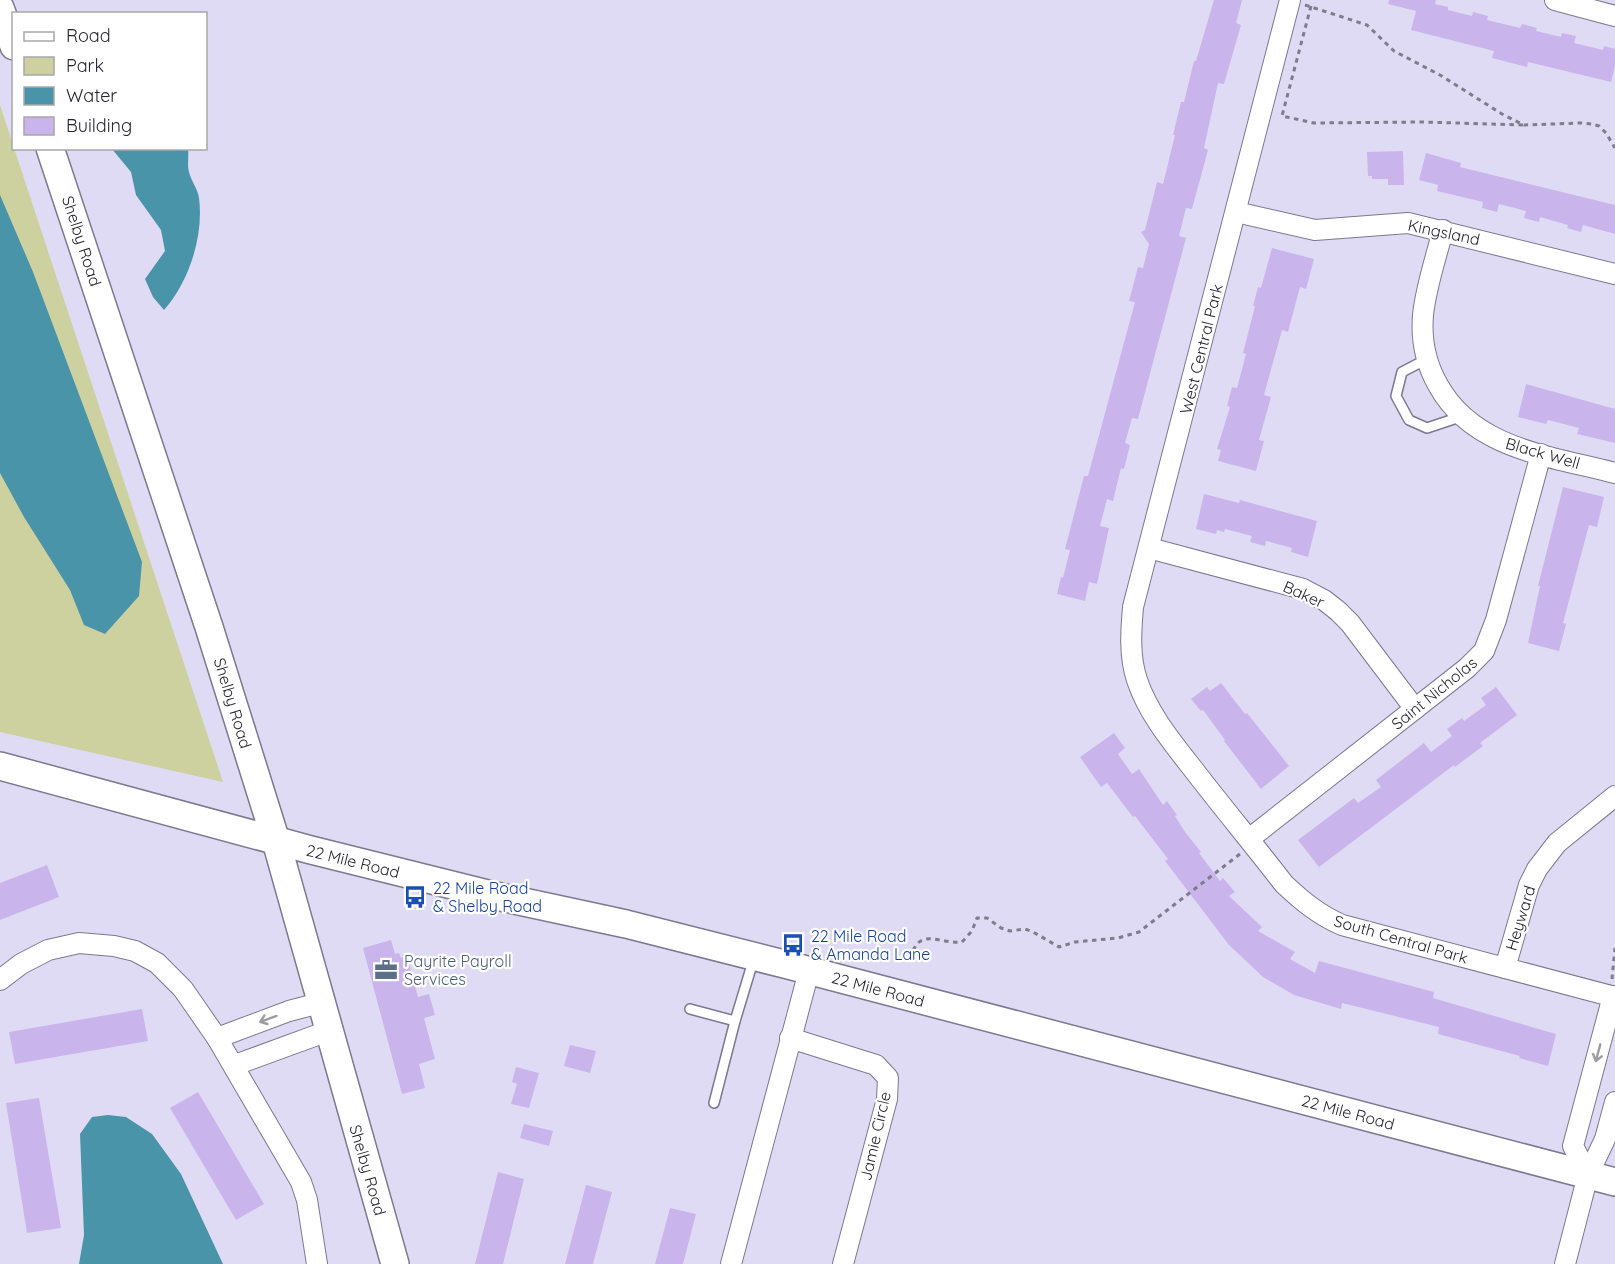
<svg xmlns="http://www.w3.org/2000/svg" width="1615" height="1264" font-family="Quicksand,sans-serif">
<rect width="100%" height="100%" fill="#e0dbf4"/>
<polygon fill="#cdd09f" points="0,105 14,148 223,782 0,732"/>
<g fill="#4a94a9">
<path d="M112 149H188C189 156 187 165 189 172 191 181 198 189 199 198 204 236 189 282 164 310L153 297 145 279 165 251 161 230 136 195 131 172Z"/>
<polygon points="0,195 33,272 142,562 139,596 105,634 84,625 70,590 24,517 0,473"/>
<polygon points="108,1115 126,1117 152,1134 181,1174 223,1264 79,1264 84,1235 80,1134 92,1117"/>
</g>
<g fill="#c9b5ec">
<polygon points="1214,0 1242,0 1236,23 1241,25 1224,84 1218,83 1204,148 1208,150 1192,209 1186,208 1179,236 1186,238 1138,419 1132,418 1125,443 1130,445 1124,469 1121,468 1113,501 1107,499 1100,526 1109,528 1097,584 1089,582 1085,601 1057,594 1061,577 1063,578 1070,550 1065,549 1084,476 1088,476 1135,302 1129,301 1138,267 1143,268 1149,244 1141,232 1145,230 1157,182 1163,184 1175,135 1173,135 1181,102 1184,102 1194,61 1196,61"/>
<polygon points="1389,0 1436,0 1435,4 1448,7 1448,10 1472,16 1473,12 1488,16 1487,20 1520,28 1522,24 1537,28 1536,31 1561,37 1562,33 1576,36 1574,43 1603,50 1604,46 1615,49 1615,66 1611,82 1528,62 1527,67 1492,58 1494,51 1411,30 1416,11 1388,4"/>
<polygon points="1403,151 1404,185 1388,185 1388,179 1372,179 1372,176 1368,176 1367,152"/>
<polygon points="1426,153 1461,163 1460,167 1615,205 1615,234 1583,225 1581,232 1567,228 1568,225 1540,217 1539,222 1524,218 1526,211 1499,204 1497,212 1482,208 1483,202 1437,191 1438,185 1419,180"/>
<polygon points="1272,248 1314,259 1306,289 1300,287 1288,332 1282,330 1264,395 1271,397 1259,440 1264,441 1256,471 1218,461 1221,450 1217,449 1230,407 1227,406 1232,387 1237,388 1246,354 1243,353 1255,306 1253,306 1258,287 1261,288"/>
<polygon points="1526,384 1615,409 1615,443 1577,434 1579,428 1548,420 1546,424 1518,417"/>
<polygon points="1563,487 1604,497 1597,527 1589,525 1563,623 1566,624 1559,651 1528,643 1540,586 1538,586"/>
<polygon points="1204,494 1239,503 1240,500 1317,521 1308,557 1291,552 1292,548 1266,541 1265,546 1250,542 1252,536 1225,529 1224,532 1217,530 1216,534 1196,529"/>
<polygon points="1221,683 1245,714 1247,713 1289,766 1261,789 1224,741 1225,740 1203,710 1201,711 1191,699 1207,687 1210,691"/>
<polygon points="1496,687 1517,715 1480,743 1483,746 1455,767 1454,765 1319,867 1298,840 1354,798 1358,803 1381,787 1376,780 1424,743 1431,752 1452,736 1447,729 1462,718 1464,721 1486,705 1481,698"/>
<polygon points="1114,733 1125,748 1118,754 1132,774 1139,769 1163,805 1167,801 1177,815 1175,816 1185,832 1201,852 1199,853 1220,881 1223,878 1235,892 1229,896 1262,927 1258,931 1295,952 1290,959 1315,973 1319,961 1434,992 1433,998 1556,1034 1548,1066 1519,1058 1520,1056 1438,1034 1439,1027 1342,1003 1341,1009 1294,995 1263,977 1229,945 1165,861 1168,859 1135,816 1133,817 1107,783 1101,787 1080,757"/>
<polygon points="47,865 59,897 0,920 0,883"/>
<polygon points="391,940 395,954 399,953 401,958 407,956 418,997 429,994 435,1015 424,1018 435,1059 419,1064 425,1088 402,1094 363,948"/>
<polygon points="142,1009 148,1041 15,1064 9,1032"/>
<polygon points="570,1045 596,1051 590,1073 564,1066"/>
<polygon points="516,1067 539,1073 529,1108 511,1104 517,1084 512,1082"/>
<polygon points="198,1092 264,1204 236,1220 170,1108"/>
<polygon points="39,1098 61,1228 27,1233 6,1103"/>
<polygon points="524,1124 553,1131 549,1146 520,1138"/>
<polygon points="498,1172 524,1179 503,1264 475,1264"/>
<polygon points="586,1185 612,1192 593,1264 565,1264"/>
<polygon points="670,1208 696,1214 683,1264 655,1264"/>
</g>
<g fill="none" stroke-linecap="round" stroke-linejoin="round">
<g stroke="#7d788f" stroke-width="12">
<g id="lane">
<polyline points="1427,359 1402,372 1396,396 1409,420 1427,428 1460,417"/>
<polyline points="690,1009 735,1021"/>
<polyline points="714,1103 735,1021 754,958"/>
</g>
</g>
<g stroke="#7d788f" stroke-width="22">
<g id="street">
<path d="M1290 0 1133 607C1131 631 1129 656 1137 680 1148 713 1171 741 1193 769 1223 808 1254 845 1284 884 1302 901 1319 915 1342 925L1615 997"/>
<polyline points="1555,0 1615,16"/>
<polyline points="1236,212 1315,230 1408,223 1615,274"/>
<path d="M1443 230C1436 258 1426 286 1423 315 1421 339 1426 364 1438 385 1473 449 1550 456 1615 473"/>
<polyline points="1149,548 1303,589 1324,600 1338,611 1350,623 1415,709"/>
<polyline points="1249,839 1467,668 1484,651 1496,620 1541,454"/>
<polyline points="1505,968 1529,885 1537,869 1557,843 1615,796"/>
<polyline points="0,980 21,964 48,950 79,943 114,946 135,951 157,963 183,989 217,1038 301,1182 307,1200 317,1264"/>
<polyline points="217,1038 289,1011 320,1003"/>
<polyline points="790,1038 876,1065 888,1078 887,1099 843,1264"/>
<polyline points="235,1065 328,1031"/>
<polyline points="1588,1175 1573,1146 1613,996"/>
<polyline points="731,1264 809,971"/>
<polyline points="1565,1264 1588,1175 1605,1139 1615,1102"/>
</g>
</g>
<g stroke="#7d788f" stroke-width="30">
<g id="secondary">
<polyline points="0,8 14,46"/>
<polyline points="50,148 209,627 276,841 395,1264"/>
<polyline points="0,766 311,850 496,896 626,924 788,965 1615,1182"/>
</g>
</g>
<g stroke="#7f7c8c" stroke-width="3" stroke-dasharray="4.5 4.5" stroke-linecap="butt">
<polyline points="1305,5 1367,25 1394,51 1440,75 1502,114 1524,125 1581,123 1592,124 1599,126 1606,133 1615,148"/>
<polyline points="1311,6 1282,116 1314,123 1423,122 1523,125"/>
<path d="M911 959C917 925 941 945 962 942L972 931 977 918H987L1001 928 1010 931 1025 929 1033 932 1059 947 1075 942 1118 938 1139 932 1240 854"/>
<polyline points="1612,979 1615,948"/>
</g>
<use href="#lane" stroke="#fff" stroke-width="9"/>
<use href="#street" stroke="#fff" stroke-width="20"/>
<use href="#secondary" stroke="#fff" stroke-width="27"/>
</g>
<defs><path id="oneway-shaft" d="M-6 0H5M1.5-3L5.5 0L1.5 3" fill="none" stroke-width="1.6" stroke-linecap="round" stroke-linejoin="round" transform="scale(1.5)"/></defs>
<g stroke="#9d9ca0">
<use href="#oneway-shaft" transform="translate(268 1019) rotate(160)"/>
<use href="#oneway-shaft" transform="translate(1598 1053) rotate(105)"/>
</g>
<defs>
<g id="bus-bare" transform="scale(1.8)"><path d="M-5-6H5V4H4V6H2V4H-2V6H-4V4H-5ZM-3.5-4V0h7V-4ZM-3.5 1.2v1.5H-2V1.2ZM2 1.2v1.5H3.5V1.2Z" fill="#1a4fb4" stroke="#fff" stroke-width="2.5" paint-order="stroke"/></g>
<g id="office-bare" transform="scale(1.8)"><path d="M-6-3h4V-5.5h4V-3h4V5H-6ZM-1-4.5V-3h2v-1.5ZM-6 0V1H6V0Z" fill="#5c6f8a" stroke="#fff" stroke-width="2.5" paint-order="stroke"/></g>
</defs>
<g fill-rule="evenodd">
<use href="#bus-bare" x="415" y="897"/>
<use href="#bus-bare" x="793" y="945"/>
<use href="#office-bare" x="386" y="970"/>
</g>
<g text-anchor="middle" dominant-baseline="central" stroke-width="4.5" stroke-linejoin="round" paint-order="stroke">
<g font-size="16" fill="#26242d" stroke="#fff">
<text transform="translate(1444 232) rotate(12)">Kingsland</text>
<text transform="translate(82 241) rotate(72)">Shelby Road</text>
<text transform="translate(1201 349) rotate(-76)">West Central Park</text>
<text transform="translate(1543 453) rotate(16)">Black Well</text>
<text transform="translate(1304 594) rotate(24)">Baker</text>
<text transform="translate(1434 693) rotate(-39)">Saint Nicholas</text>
<text transform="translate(233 703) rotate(73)">Shelby Road</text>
<text transform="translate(353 861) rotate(14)">22 Mile Road</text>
<text transform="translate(1520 918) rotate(-73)">Heyward</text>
<text transform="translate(1401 939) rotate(16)">South Central Park</text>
<text transform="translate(878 989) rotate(15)">22 Mile Road</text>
<text transform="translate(1348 1112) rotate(15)">22 Mile Road</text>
<text transform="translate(875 1136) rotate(-77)">Jamie Circle</text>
<text transform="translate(368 1170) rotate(74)">Shelby Road</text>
</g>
<g font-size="16" fill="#164399" stroke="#fff" text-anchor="start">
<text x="433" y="888">22 Mile Road<tspan x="433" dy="18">&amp; Shelby Road</tspan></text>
<text x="811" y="936">22 Mile Road<tspan x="811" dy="18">&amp; Amanda Lane</tspan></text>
</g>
<g font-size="16" fill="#4e5e75" stroke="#fff" text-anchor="start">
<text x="404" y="961">Payrite Payroll<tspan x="404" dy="18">Services</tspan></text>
</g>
</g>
<rect x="12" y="12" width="195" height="138" fill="#ffffff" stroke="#a8a7ab" stroke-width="1.5"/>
<rect x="24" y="32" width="30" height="9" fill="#ffffff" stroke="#a8a7ab" stroke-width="1.5"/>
<text x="66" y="42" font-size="18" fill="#26242d">Road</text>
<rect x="24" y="57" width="30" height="18" fill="#cdd09f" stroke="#a8a7ab" stroke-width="1.5"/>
<text x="66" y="72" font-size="18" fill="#26242d">Park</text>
<rect x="24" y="87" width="30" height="18" fill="#4a94a9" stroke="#a8a7ab" stroke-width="1.5"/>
<text x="66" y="102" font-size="18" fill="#26242d">Water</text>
<rect x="24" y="117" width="30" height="18" fill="#c9b5ec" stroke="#a8a7ab" stroke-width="1.5"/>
<text x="66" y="132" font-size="18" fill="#26242d">Building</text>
</svg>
